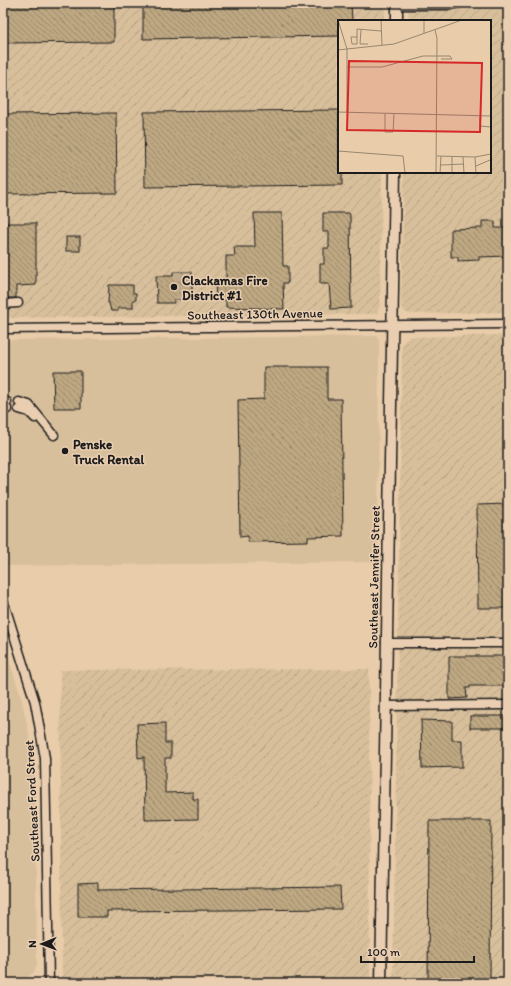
<svg xmlns="http://www.w3.org/2000/svg" width="511" height="986" font-family="Itim,sans-serif">
<defs>
<pattern id="industrial-furrows" width="10" height="10" patternUnits="userSpaceOnUse"><rect width="10" height="10" fill="#d8bf9b"/><path d="M-1 1l2-2M0 10L10 0M9 11l2-2" fill="none" stroke="#b9a485"/></pattern>
<pattern id="building-back-hatch" width="6" height="6" patternUnits="userSpaceOnUse"><rect width="6" height="6" fill="#bea882"/><path d="M-1 5l2 2M0 0l6 6M5-1l2 2" fill="none" stroke="#9a886a"/></pattern>
</defs>
<rect width="100%" height="100%" fill="#e9cdaa"/>
<filter id="ink" filterUnits="userSpaceOnUse"><feTurbulence type="fractalNoise" baseFrequency=".025" numOctaves="2"/><feDisplacementMap in="SourceGraphic" scale="8" xChannelSelector="R" yChannelSelector="G"/><feConvolveMatrix kernelMatrix="1 2 1 2 8 2 1 2 1" color-interpolation-filters="sRGB"/></filter>
<g filter="url(#ink)">
<g fill="#d8bf9b">
<polygon points="376,336 379,339 378,562 4,566 3,340"/>
<polygon points="3,641 21,697 31,743 35,783 37,965 34,972 26,979 3,978"/>
</g>
<g fill="url(#industrial-furrows)">
<polygon points="3,3 385,3 385,21 339,21 339,172 382,172 380,305 377,313 373,314 3,318"/>
<polygon points="409,3 508,3 508,312 409,314 405,312 402,308 401,302 404,172 490,172 490,21 408,21"/>
<polygon points="508,335 508,983 393,983 402,346 404,341 409,337"/>
<polygon points="369,669 370,979 62,980 60,670"/>
</g>
<g fill="url(#building-back-hatch)" stroke="#1c1c1c">
<polygon points="3,3 114,3 114,42 3,43"/>
<polygon points="143,3 351,3 352,21 339,21 339,36 143,39"/>
<polygon points="339,110 339,172 342,172 342,185 145,187 144,112"/>
<polygon points="116,113 117,193 3,194 3,114"/>
<polygon points="254,213 282,213 283,266 288,266 288,283 283,283 284,309 226,307 226,300 216,300 215,282 226,282 226,256 235,256 234,247 255,247"/>
<polygon points="323,213 349,213 350,215 351,308 331,309 329,284 320,284 320,264 324,264 324,248 329,248 329,232 323,232"/>
<polygon points="482,221 495,221 495,228 508,228 508,256 479,257 479,260 458,261 458,257 451,257 451,229 482,228"/>
<polygon points="3,223 36,223 36,285 16,286 16,298 3,298"/>
<rect x="66" y="237" width="14" height="14"/>
<polygon points="173,272 192,272 192,299 174,299 174,303 157,303 156,276 173,276"/>
<polygon points="109,285 133,285 133,293 136,293 136,300 133,300 133,308 118,308 118,311 111,311 109,303 108,303"/>
<polygon points="264,367 327,367 327,399 341,399 343,536 308,537 308,541 248,542 248,536 240,537 238,400 264,399"/>
<polygon points="53,371 81,371 81,408 54,408"/>
<polygon points="508,504 508,608 478,608 477,505"/>
<polygon points="449,656 508,656 508,686 470,686 470,688 466,688 467,698 449,699"/>
<rect x="470" y="716" width="38" height="12"/>
<polygon points="421,720 452,721 452,740 462,740 462,767 422,768"/>
<polygon points="165,723 165,743 171,743 171,758 165,758 165,793 193,792 193,799 198,799 198,819 145,820 144,757 138,758 137,724"/>
<polygon points="429,821 491,821 490,983 428,983"/>
<polygon points="98,883 98,890 340,887 341,909 107,911 107,917 78,917 78,884"/>
</g>
<g fill="none" stroke-linecap="round" stroke-linejoin="round">
<g stroke="#c0aa8e" stroke-width="8" stroke-dasharray="8 4" stroke-linecap="butt">
<polyline points="178,272 178,299"/>
<polyline points="187,299 187,272"/>
<polyline points="7,409 19,409"/>
</g>
<g stroke="#1c1c1c" stroke-width="11">
<g id="minor">
<polyline points="397,5 451,5 459,3"/>
<polyline points="3,304 18,303"/>
<polyline points="3,329 508,324"/>
<polyline points="3,402 7,402"/>
<polyline points="19,402 29,405 54,435"/>
<polyline points="3,409 7,409"/>
<polyline points="19,409 29,412 35,418"/>
<polyline points="3,600 35,702 45,758 49,983"/>
<polyline points="386,643 508,643"/>
<polyline points="385,706 508,705"/>
</g>
</g>
<g stroke="#1c1c1c" stroke-width="13">
<g id="major">
<polyline points="397,21 397,3"/>
<polyline points="381,983 395,172"/>
</g>
</g>
<use href="#minor" stroke="#eaceb1" stroke-width="8"/>
<use href="#major" stroke="#eaceb1" stroke-width="10"/>
</g>
</g>
<g fill="#1c1c1c" stroke="#eaceb1" stroke-width="1.5">
<circle cx="174" cy="287" r="4"/>
<circle cx="65" cy="451" r="4"/>
</g>
<g text-anchor="middle" dominant-baseline="central" stroke-width="3" stroke-linejoin="round" paint-order="stroke">
<g font-size="13" font-weight="bold" fill="#1c1c1c" stroke="#eaceb1" text-anchor="start">
<text x="182" y="280">Clackamas Fire<tspan x="182" dy="15">District #1</tspan></text>
<text x="73" y="444">Penske<tspan x="73" dy="15">Truck Rental</tspan></text>
</g>
<g font-size="13" fill="#1c1c1c" stroke="#eaceb1">
<text transform="translate(255 314) rotate(-1)">Southeast 130th Avenue</text>
<text transform="translate(374 577) rotate(-89)">Southeast Jennifer Street</text>
<text transform="translate(32 801) rotate(-93)">Southeast Ford Street</text>
</g>
</g>
<g transform="translate(338 20)">
<rect width="153" height="153" fill="#e9cdaa"/>
<path fill="none" stroke="#978671" stroke-width="1" d="M0 0 9 29M43 0 44 25M86 0V13M23 10 22 24H30M97 10 99 18 98 153M19 17H13L14 24H19V9L43 11M9 29 56 24 124 0M0 30 9 29V92M103 39H114L112 36M9 47H44L85 36H112M0 92 153 96M47 94V112H55L56 94M142 97V106L153 107M0 131 65 136 67 153M99 136 137 137 138 153M114 136V153M125 137 126 153M137 137 153 134M103 145 126 144M138 146 152 140M102 153 103 136"/>
<path fill="#d62828" fill-opacity="0.15" stroke="#d62828" stroke-width="2" d="M11 41 144 43 142 112 9 110Z"/>
<rect width="153" height="153" fill="none" stroke="#1c1c1c" stroke-width="2"/>
</g>
<rect width="511" height="986" fill="none" stroke="#eaceb1" stroke-width="16"/>
<rect x="8" y="8" width="495" height="970" fill="none" stroke="#1c1c1c" stroke-width="1.5" filter="url(#ink)"/>
<g transform="translate(42 944) rotate(269)" stroke="#eaceb1" stroke-width="3" paint-order="stroke">
<path d="M0-3L7 15L0 10L-7 15Z" fill="#1c1c1c"/>
<text y="-6" font-size="11" font-weight="bold" text-anchor="middle" fill="#1c1c1c">N</text>
</g>
<path d="M361 956v6h113v-6" fill="none" stroke="#1c1c1c" stroke-width="2"/>
<text x="367" y="956" font-size="12" fill="#1c1c1c" stroke="#eaceb1" stroke-width="3" paint-order="stroke">100 m</text>
</svg>
